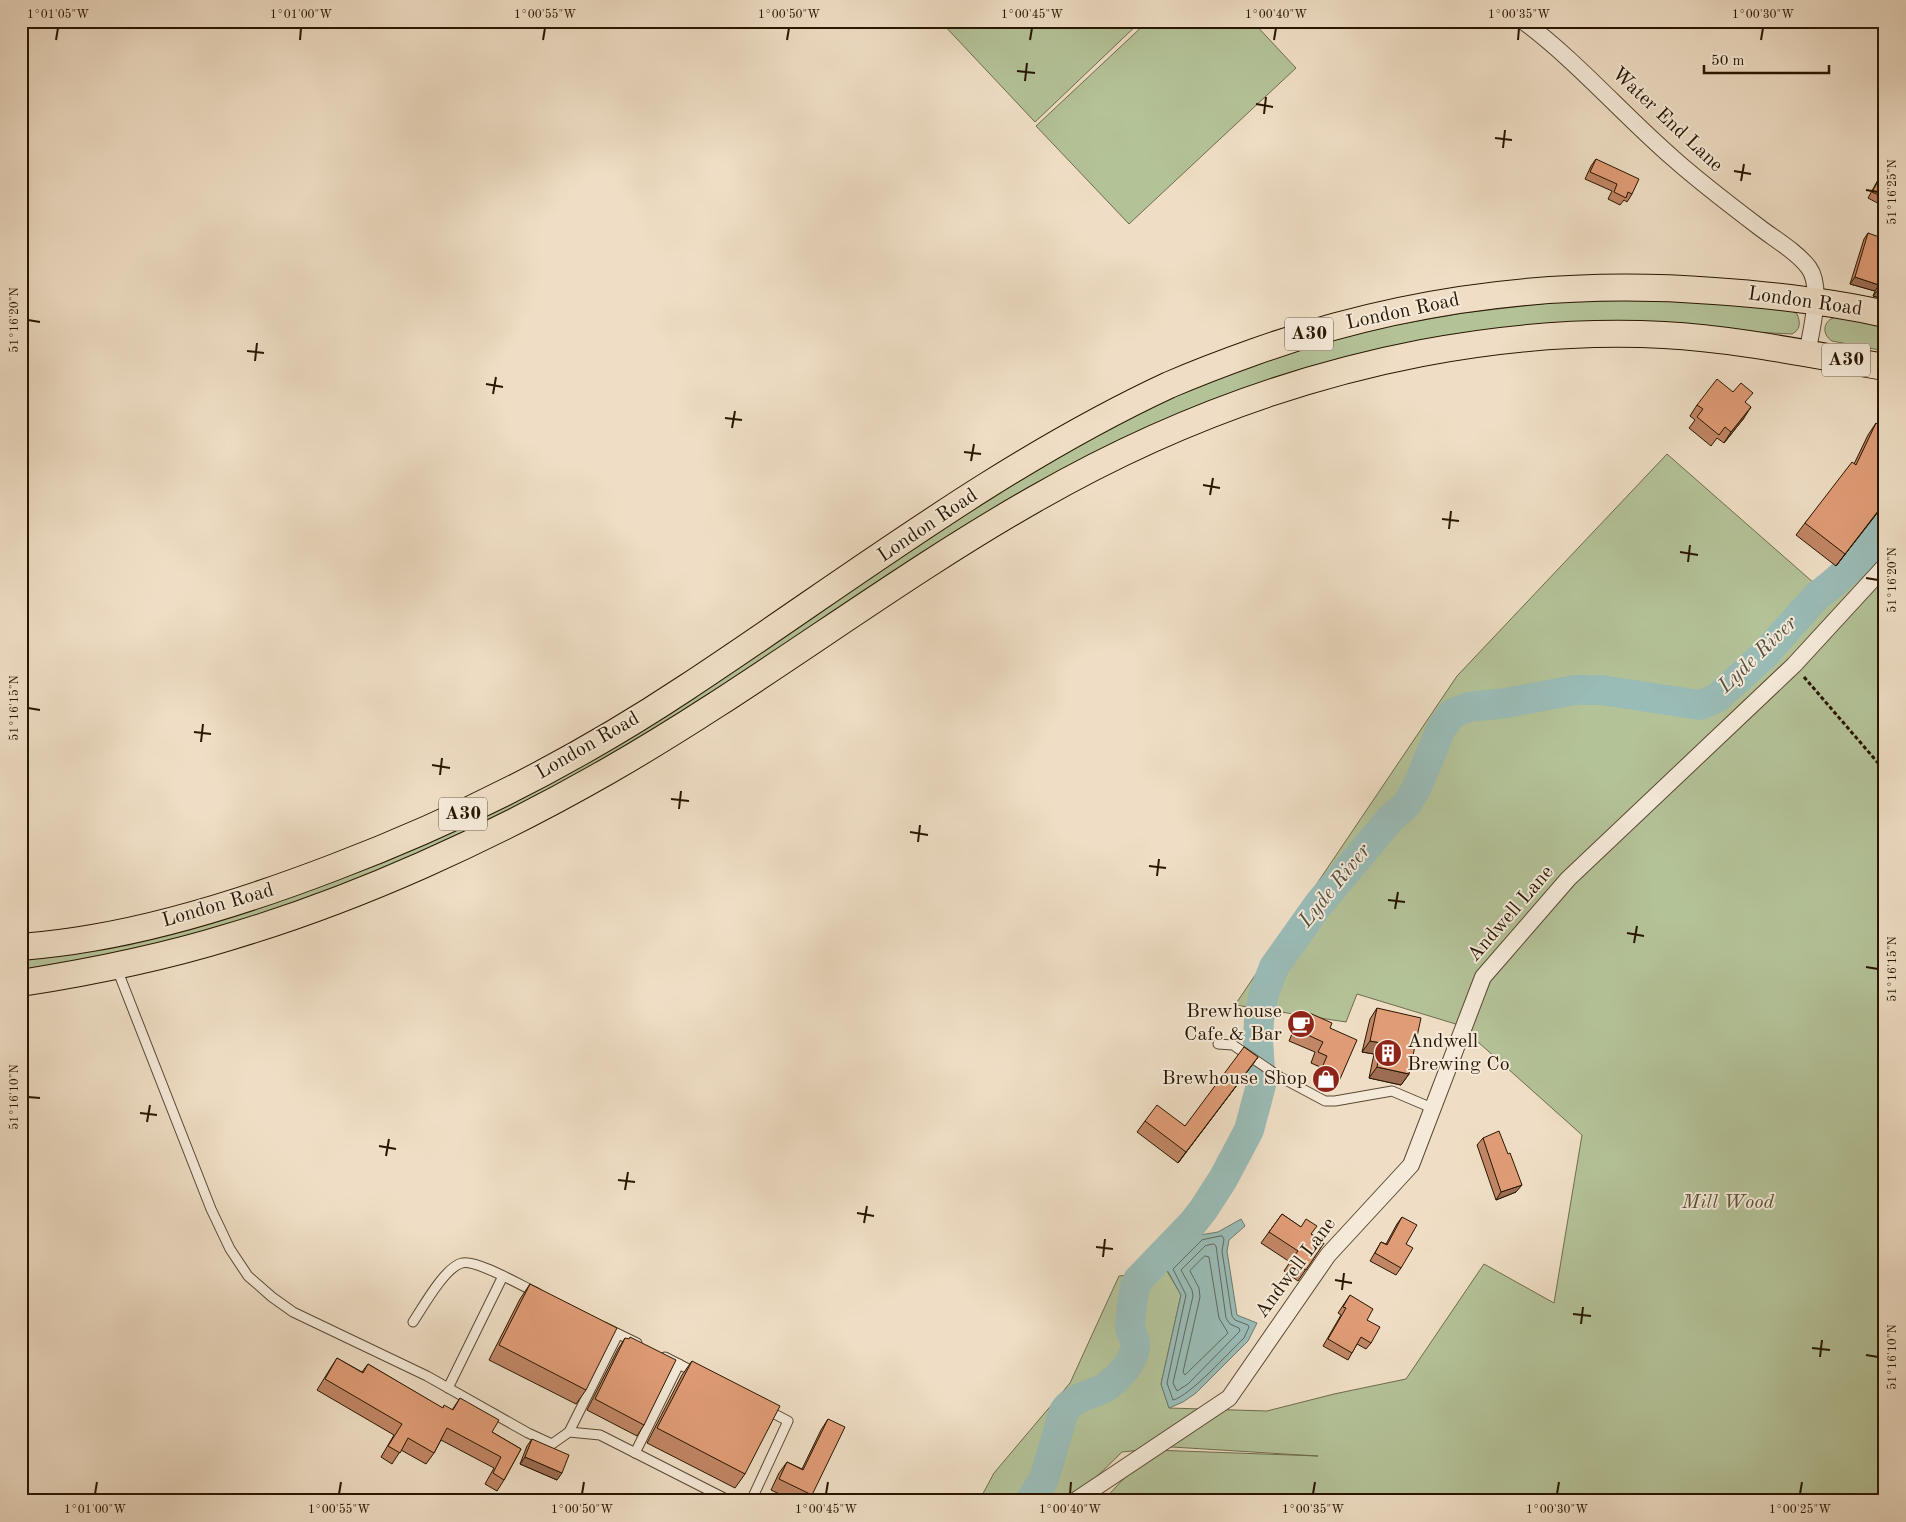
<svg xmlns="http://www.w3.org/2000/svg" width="1906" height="1522" font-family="'Old Standard TT',serif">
<rect width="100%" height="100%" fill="#efdec5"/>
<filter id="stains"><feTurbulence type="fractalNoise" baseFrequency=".004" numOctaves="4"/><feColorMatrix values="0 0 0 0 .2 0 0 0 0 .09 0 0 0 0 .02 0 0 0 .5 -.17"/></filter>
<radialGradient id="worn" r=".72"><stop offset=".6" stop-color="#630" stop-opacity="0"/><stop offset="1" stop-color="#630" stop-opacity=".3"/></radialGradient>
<g fill="#b4c298" stroke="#6e6c4c" fill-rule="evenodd">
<polygon points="944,21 1141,21 1035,122 942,23"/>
<polygon points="1148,21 1252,21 1296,68 1129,224 1036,126"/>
<path d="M1638 300 1692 301 1789 309 1797 314C1801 323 1800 330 1792 334L1607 325 1223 400 674 722 470 835 241 926 21 975V956L387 857 1008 482 1148 408 1230 373 1300 349 1373 329 1463 313 1558 302Z"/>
<path d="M1836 317 1885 327V351L1832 341C1821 334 1823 320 1836 317Z"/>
<path d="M1667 454 1831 598 1885 533V1501H1103L1151 1449 1122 1452 1081 1492 1056 1501H979L994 1473 1070 1383 1119 1276 1167 1271 1181 1295 1161 1384 1169 1408 1267 1411 1334 1394 1406 1379 1484 1264 1554 1303 1582 1135 1459 1025 1357 994 1346 1022 1235 1005 1457 676ZM1172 1447 1317 1456H1318L1153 1450Z"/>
</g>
<polygon fill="#9abcb7" stroke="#6c7a6e" points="1241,1219 1245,1226 1229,1240 1227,1251 1237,1315 1257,1323 1248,1341 1196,1393 1183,1402 1169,1408 1161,1384 1181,1295 1166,1268 1200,1235 1218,1232"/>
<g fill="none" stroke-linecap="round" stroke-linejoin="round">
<g stroke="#61695c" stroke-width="1">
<path d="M1222 1236 1224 1239 1222 1251 1232 1316 1235 1320 1248 1325 1249 1327 1244 1338C1229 1352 1190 1396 1173 1400L1167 1383 1186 1295 1173 1269 1202 1240Z"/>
<polygon points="1214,1244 1216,1246 1226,1318 1230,1324 1239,1328 1240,1331 1188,1384 1177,1391 1173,1383 1193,1296 1192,1290 1181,1270 1205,1246"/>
<polygon points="1205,1256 1209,1257 1219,1318 1228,1333 1185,1375 1183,1372 1200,1297 1199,1288 1190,1271"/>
</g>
<path stroke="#9abcb7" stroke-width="30" d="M1030 1501 1044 1479 1064 1411C1075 1396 1089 1396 1104 1388 1117 1380 1137 1360 1135 1343 1135 1337 1130 1333 1130 1328 1130 1315 1133 1300 1135 1286L1138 1280 1192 1224 1203 1210 1223 1179 1249 1130 1261 1085 1258 1040 1259 1020 1264 993 1274 967 1318 905 1391 818 1406 805 1417 787 1442 727 1453 713 1469 707 1506 703 1575 690H1601L1700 705 1717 698 1764 655 1817 596 1831 585 1862 558 1885 527"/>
<g stroke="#5a4831" stroke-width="11">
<g id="service">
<polyline points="117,969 211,1209 230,1249 248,1276 272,1297 293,1312 427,1376 528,1433 552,1444 569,1432 600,1435 730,1501"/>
<polyline points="1218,1044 1233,1045 1280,1077 1325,1101 1335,1101 1392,1091 1432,1108"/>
<path d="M413 1322C423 1307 445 1267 462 1263 476 1259 522 1286 537 1293"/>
<polyline points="604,1327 637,1343"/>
<polyline points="665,1357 698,1374"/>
<polyline points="448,1388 503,1276"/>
<polyline points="569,1432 618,1334"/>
<polyline points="635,1453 679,1364"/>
<polyline points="751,1501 788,1421 767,1410"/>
</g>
</g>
<g stroke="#5a4831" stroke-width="18">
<g id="minor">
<path d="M1523 21C1578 62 1622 114 1674 159 1701 183 1730 205 1759 227 1776 240 1797 252 1809 268 1823 288 1811 331 1807 354"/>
<polyline points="1075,1501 1229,1398 1328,1255 1411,1165 1483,977 1568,879 1794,665 1885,566"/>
</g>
</g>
<g stroke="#281600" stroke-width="28">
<g id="primary">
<path d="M21 947C45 945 69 942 92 938 175 924 257 897 335 867 459 820 577 760 687 687 845 583 997 465 1169 385 1197 373 1226 362 1254 352 1402 299 1557 279 1714 291 1772 295 1828 301 1885 314"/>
<path d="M21 983C91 972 161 958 229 937 358 899 491 838 608 771 755 687 889 582 1035 499 1155 430 1287 379 1422 353 1501 338 1584 331 1664 335 1738 339 1812 355 1885 367"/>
</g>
</g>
<polyline stroke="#281600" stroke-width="3" stroke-dasharray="4 2.5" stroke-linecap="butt" points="1804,677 1885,771"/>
<use href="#service" stroke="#f5ead9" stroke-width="9"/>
<use href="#minor" stroke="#f5ead9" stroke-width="16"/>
<use href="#primary" stroke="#efdec5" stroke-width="26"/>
</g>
<g fill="#c18665" stroke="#281600">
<polygon points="1596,159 1632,194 1627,202 1624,200 1620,205 1608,199 1612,191 1585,179 1591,166"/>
<polygon points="1885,167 1885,207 1868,198"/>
<polygon points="1868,233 1885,242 1885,299 1873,296 1875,291 1850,284 1864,239"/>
<polygon points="1746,403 1744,418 1724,443 1717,438 1711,446 1689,428 1695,420 1690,416 1697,405"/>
<polygon points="1876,423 1885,503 1836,566 1796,535 1805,523 1854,464 1868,435"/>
<polygon points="1377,1008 1409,1074 1401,1085 1369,1078 1374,1054 1362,1052 1370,1019"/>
<polygon points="1305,1011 1330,1028 1340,1079 1333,1090 1314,1081 1320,1067 1311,1063 1315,1052 1289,1041 1297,1022"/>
<polygon points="1258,1057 1178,1163 1137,1132 1145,1121 1185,1126"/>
<polygon points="1483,1138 1516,1192 1496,1200 1477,1145"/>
<polygon points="1282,1214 1324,1243 1298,1281 1284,1271 1290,1262 1261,1243"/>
<polygon points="1402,1217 1406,1244 1401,1268 1396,1275 1370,1261 1381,1242 1386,1244 1397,1224"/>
<polygon points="530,1284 586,1390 576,1404 489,1360 520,1299"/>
<polygon points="1350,1295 1367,1320 1371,1343 1366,1349 1357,1344 1348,1360 1323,1346 1341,1315 1338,1313"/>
<polygon points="625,1338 644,1425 637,1436 587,1410 618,1349"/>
<polygon points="337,1358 362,1372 368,1364 442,1408 452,1410 460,1398 492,1432 521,1449 504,1480 497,1491 485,1484 494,1468 441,1440 434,1453 426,1464 401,1450 392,1464 381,1457 394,1435 317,1390 330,1369"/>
<polygon points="692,1361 745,1474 735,1488 647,1443 682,1375"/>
<polygon points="828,1419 812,1495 808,1501 794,1501 771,1490 779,1473 787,1462 802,1469 821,1430"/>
<polygon points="532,1439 557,1480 520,1464 527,1446"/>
</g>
<g fill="#9d6d53" stroke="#281600">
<polygon points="1855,277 1879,285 1875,291 1850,284"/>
<polygon points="1878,290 1885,291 1885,299 1873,296"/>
<polygon points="1751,407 1744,418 1724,443 1731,432"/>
<polygon points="1885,502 1885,503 1836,566 1845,554"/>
<polygon points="1370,1041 1382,1043 1374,1054 1362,1052"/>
<polygon points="1258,1057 1250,1068 1178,1163 1186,1152"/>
<polygon points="1377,1067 1409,1074 1401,1085 1369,1078"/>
<polygon points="1522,1185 1516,1192 1496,1200 1501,1192"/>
<polygon points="525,1457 562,1473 557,1480 520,1464"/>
</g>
<g fill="#e09c76" stroke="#281600">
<polygon points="1596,159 1639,179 1632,194 1628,192 1626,198 1614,192 1617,184 1590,172"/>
<polygon points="1885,169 1885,198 1872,192"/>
<polygon points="1868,233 1882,238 1882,241 1885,242 1885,291 1878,290 1879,285 1855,277"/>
<polygon points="1717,379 1733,392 1741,383 1753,393 1745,402 1751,407 1731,432 1725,427 1719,435 1697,417 1703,409 1697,405"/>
<polygon points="1876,423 1885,428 1885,502 1845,554 1805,523 1852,462 1856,465"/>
<polygon points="1377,1008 1421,1018 1409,1074 1377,1067 1382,1043 1370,1041"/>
<polygon points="1305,1011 1332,1023 1330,1028 1357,1040 1340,1079 1321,1070 1327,1056 1318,1052 1323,1042 1297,1030"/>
<polygon points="1244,1047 1258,1057 1186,1152 1145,1121 1157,1105 1185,1126"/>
<polygon points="1499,1131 1508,1154 1510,1153 1522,1185 1501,1192 1483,1138"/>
<polygon points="1282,1214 1301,1227 1306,1219 1317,1226 1311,1234 1324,1243 1306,1270 1291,1260 1298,1251 1269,1232"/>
<polygon points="1402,1217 1417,1225 1406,1244 1413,1248 1401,1268 1375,1253 1381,1242 1387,1245"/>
<polygon points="530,1284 617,1328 586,1390 499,1345"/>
<polygon points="1350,1295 1373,1309 1367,1320 1380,1327 1371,1343 1361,1337 1352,1353 1328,1339 1346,1308 1343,1307"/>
<polygon points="630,1337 676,1360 644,1425 595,1399 625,1338 629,1339"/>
<polygon points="337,1358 363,1373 368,1364 443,1408 444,1405 453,1410 460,1398 499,1420 492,1432 521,1449 504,1480 493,1473 501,1457 447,1428 434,1453 408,1438 400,1453 388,1446 402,1424 325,1379"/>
<polygon points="692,1361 780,1406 745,1474 657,1428"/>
<polygon points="828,1419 845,1427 812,1495 779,1479 787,1462 803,1470"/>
<polygon points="532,1439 569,1455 562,1473 525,1457"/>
</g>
<path fill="none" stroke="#281600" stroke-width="2" d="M56 40 58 28M300 40 301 28M543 40 545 28M787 40 789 28M1030 40 1032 28M1274 40 1276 28M1518 40 1519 28M1761 40 1763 28M1017 71 1035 73M1025 81 1027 63M1256 104 1273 107M1264 114 1266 97M1495 138 1512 140M1503 148 1505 130M1734 171 1751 174M1741 181 1744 164M1866 190 1878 192M28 320 40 322M247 351 264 353M255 361 257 343M486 384 503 387M493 394 496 377M725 418 742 420M732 428 735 411M964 452 981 454M971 461 974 444M1203 485 1220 488M1210 495 1213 478M1442 519 1459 521M1449 529 1451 511M1680 552 1698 555M1688 562 1690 545M1866 578 1878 580M28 708 40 710M194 732 211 734M201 742 203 724M432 765 450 768M440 775 442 758M671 799 689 801M679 809 681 791M910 832 928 835M918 842 920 825M1149 866 1166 868M1157 876 1159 859M1388 900 1405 902M1395 909 1398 892M1627 933 1644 936M1634 943 1637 926M1866 967 1878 969M28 1097 40 1098M140 1113 157 1115M147 1122 150 1105M379 1146 396 1149M386 1156 389 1139M618 1180 635 1182M625 1190 628 1172M857 1213 874 1216M864 1223 867 1206M1096 1247 1113 1249M1103 1257 1105 1239M1335 1280 1352 1283M1342 1290 1344 1273M1573 1314 1591 1316M1581 1324 1583 1307M1812 1348 1830 1350M1866 1355 1878 1357M1820 1357 1822 1340M95 1494 97 1482M339 1494 341 1482M582 1494 584 1482M826 1494 828 1482M1070 1494 1071 1482M1313 1494 1315 1482M1557 1494 1559 1482M1800 1494 1802 1482"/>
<defs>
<g id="cafe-disc" transform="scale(1.4375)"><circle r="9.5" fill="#8f2418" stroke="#f5ead9"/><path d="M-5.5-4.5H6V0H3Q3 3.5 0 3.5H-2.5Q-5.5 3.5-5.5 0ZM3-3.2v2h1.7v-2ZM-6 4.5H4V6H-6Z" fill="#fff"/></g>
<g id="building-disc" transform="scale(1.4375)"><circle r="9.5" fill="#8f2418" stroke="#f5ead9"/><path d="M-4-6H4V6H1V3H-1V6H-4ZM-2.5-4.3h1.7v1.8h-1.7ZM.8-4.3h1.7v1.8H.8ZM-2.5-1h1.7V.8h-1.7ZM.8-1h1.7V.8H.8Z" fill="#fff"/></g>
<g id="shop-disc" transform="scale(1.4375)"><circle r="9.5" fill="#8f2418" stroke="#f5ead9"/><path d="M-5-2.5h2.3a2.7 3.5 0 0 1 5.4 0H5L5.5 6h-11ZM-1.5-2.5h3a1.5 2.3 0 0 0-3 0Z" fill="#fff"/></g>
</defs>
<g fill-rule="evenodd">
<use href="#cafe-disc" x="1301" y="1024"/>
<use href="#building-disc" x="1388" y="1053"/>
<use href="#shop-disc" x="1326" y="1079"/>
</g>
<g text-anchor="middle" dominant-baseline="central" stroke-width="4" stroke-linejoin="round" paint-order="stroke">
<g fill="#f5ead9" stroke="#665641" stroke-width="1">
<rect x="1285" y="317.5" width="48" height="33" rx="4"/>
<rect x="1822" y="343.5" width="48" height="33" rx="4"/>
<rect x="439" y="797.5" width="48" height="33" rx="4"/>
</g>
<g font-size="19" font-weight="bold" fill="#281600">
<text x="1309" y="334">A30</text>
<text x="1846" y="360">A30</text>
<text x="463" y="814">A30</text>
</g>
<g font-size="20" fill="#281600" stroke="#f5ead9">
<text transform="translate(1667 120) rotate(43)">Water End Lane</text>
<text transform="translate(1805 302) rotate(8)">London Road</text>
<text transform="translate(1403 312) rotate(-12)">London Road</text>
<text transform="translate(928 526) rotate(-34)">London Road</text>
<text transform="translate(588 746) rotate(-30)">London Road</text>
<text transform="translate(218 906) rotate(-16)">London Road</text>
<text transform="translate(1511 914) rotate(-49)">Andwell Lane</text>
<text transform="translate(1296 1268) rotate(-53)">Andwell Lane</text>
</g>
<g font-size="20" fill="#281600" stroke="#f5ead9" text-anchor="end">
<text x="1282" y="1012">Brewhouse<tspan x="1282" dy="23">Cafe &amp; Bar</tspan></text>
<text x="1407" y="1042" text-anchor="start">Andwell<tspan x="1407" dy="23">Brewing Co</tspan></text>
<text x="1307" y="1079">Brewhouse Shop</text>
</g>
<g font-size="20" font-style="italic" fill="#595235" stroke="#f5ead9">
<text x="1728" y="1203">Mill Wood</text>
</g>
<g font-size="21" font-style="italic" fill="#505040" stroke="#f5ead9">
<text transform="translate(1758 655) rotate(-44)">Lyde River</text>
<text transform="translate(1335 886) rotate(-51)">Lyde River</text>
</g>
</g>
<rect width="1906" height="1522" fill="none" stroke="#efdec5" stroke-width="55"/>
<path d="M1704 65v8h125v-8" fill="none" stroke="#281600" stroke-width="2.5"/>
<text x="1711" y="65" font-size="15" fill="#281600" stroke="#f5ead9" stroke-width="4" paint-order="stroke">50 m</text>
<rect x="28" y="28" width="1850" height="1466" fill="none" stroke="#281600" stroke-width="2"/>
<g font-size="12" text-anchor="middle" fill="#281600">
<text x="58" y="18">1°01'05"W</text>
<text x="301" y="18">1°01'00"W</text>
<text x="545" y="18">1°00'55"W</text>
<text x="789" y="18">1°00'50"W</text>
<text x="1032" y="18">1°00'45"W</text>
<text x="1276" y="18">1°00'40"W</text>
<text x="1519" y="18">1°00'35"W</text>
<text x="1763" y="18">1°00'30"W</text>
<text transform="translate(1892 192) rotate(-90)" y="4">51°16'25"N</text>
<text transform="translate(14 320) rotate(-90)" y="4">51°16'20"N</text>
<text transform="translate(1892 580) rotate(-90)" y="4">51°16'20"N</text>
<text transform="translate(14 708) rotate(-90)" y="4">51°16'15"N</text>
<text transform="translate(1892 969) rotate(-90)" y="4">51°16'15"N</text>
<text transform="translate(14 1097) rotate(-90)" y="4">51°16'10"N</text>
<text transform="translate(1892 1357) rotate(-90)" y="4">51°16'10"N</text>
<text x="95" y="1513">1°01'00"W</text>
<text x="339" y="1513">1°00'55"W</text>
<text x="582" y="1513">1°00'50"W</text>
<text x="826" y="1513">1°00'45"W</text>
<text x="1070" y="1513">1°00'40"W</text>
<text x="1313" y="1513">1°00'35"W</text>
<text x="1557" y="1513">1°00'30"W</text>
<text x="1800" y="1513">1°00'25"W</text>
</g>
<rect width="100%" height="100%" filter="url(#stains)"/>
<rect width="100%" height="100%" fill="url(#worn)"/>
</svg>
